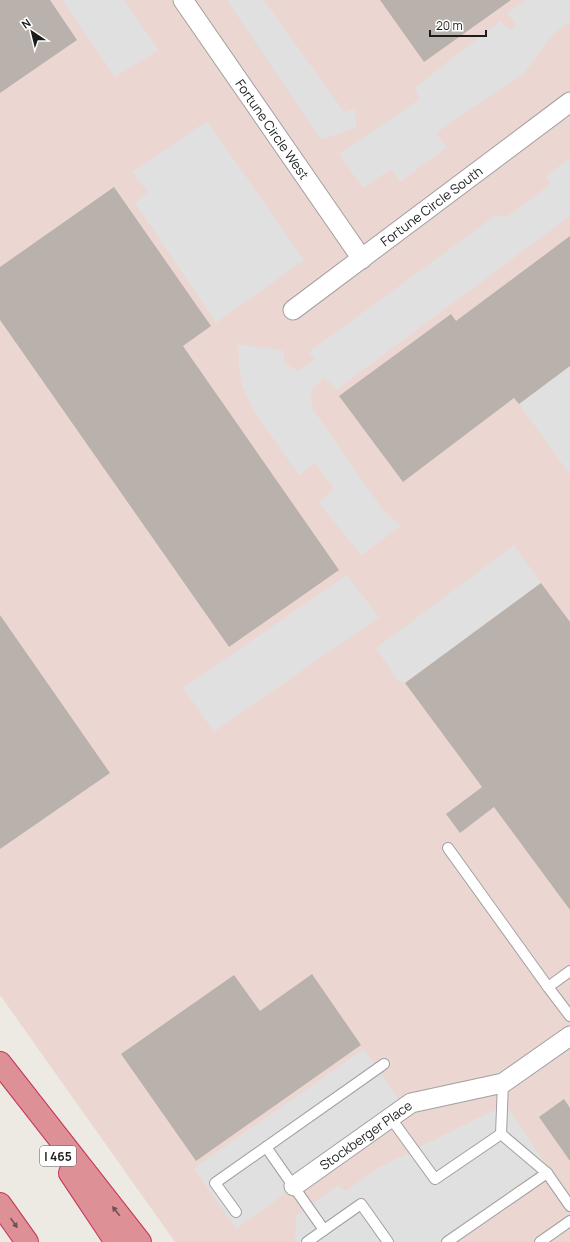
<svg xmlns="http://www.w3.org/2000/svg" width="570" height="1242" font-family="Manrope,sans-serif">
<rect width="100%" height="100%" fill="#eceae2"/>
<polygon fill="#ecd6d2" points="0,0 570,0 570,1242 175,1242 0,995"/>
<g fill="#e0e0e0">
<polygon points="62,0 124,0 159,50 115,77"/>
<polygon points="227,0 264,0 344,112 355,109 356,128 321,140"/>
<polygon points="525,0 570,0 570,22 554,33 525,72 436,133 447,147 400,182 391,169 363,188 339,154 420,99 414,88 500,21 511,30 516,25 507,13"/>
<polygon points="207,121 304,260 216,323 135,203 148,192 132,172"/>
<polygon points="570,158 570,216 336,390 325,377 311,390 312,408 383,510 401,526 361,555 319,503 334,489 315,463 299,475 254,411 243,388 239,366 238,344 284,351 284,363 298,371 315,360 309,352 496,215 507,217 551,184 546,176"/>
<polygon points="570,366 570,475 519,404"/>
<polygon points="514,545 541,583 405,683 398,681 376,648"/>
<polygon points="347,575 379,617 214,732 183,688"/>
<polygon points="364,1049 404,1107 236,1229 194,1168"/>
<polygon points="506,1104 546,1165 438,1242 295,1242 296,1216 338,1185 346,1191 378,1168"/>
</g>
<g fill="#b9b2ac">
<polygon points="0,0 50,0 77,40 0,93"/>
<polygon points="380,0 511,0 424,62"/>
<polygon points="114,187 211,326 183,346 339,570 229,647 0,320 0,267"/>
<polygon points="570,236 570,366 519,404 514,398 403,482 339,396 451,314 456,321"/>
<polygon points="541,583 570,622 570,910 494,807 460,833 446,814 482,787 405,683"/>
<polygon points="0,615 110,773 0,849"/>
<polygon points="312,974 361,1045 196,1161 121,1054 234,975 260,1011"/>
<polygon points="564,1099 570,1108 570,1161 539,1117"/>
</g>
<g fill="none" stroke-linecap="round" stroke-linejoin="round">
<g stroke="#a0a0a0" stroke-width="12">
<g id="service">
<polyline points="448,848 548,987"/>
<polyline points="570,971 548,987 570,1016"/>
<polyline points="390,1117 435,1179 501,1134 503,1083"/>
<polyline points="501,1134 547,1173"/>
<polyline points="266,1147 324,1230 307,1242"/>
<polyline points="236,1212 215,1183 384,1064"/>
<polyline points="324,1230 361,1204 388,1242"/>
<polyline points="447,1242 547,1173 570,1206"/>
<polyline points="540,1242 570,1221"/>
</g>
</g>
<g stroke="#a0a0a0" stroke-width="21">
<g id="minor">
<path id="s1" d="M183 0 362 259"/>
<path id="s2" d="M293 310 570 102"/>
<path id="s3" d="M294 1186 411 1103 503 1083 570 1036"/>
</g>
</g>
<g stroke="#c73258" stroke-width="24">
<g id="motorway">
<polyline points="0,1063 140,1242"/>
<polyline points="70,1173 116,1242"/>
<polyline points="0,1204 27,1242"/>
</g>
</g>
<use href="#service" stroke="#fff" stroke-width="10"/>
<use href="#minor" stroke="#fff" stroke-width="19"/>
<use href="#motorway" stroke="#de9097" stroke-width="22"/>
</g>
<defs><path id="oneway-solid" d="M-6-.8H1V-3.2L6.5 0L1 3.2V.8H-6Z"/></defs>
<g fill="#735053">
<use href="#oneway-solid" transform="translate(116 1211) rotate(-128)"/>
<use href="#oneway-solid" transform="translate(14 1223) rotate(55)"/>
</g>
<g text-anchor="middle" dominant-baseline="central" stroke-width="3" stroke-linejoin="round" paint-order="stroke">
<rect fill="#fff" stroke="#606060" stroke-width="1" x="40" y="1146" width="36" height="20" rx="3"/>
<g font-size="12" font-weight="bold" fill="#1c1c1c">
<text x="58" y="1156">I 465</text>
</g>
<g font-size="13" fill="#1c1c1c" stroke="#fff">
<text stroke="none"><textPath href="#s1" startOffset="157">Fortune Circle West</textPath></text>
<text stroke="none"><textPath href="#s2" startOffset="173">Fortune Circle South</textPath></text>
<text stroke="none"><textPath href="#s3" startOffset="88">Stockberger Place</textPath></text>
</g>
</g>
<g transform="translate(32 32) rotate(325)" stroke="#ffffff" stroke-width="3" paint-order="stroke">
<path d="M0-3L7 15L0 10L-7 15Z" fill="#1c1c1c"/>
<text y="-6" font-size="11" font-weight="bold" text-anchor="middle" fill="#1c1c1c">N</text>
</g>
<path d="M430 30v6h56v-6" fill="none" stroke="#1c1c1c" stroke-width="2"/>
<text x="436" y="30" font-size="12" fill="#1c1c1c" stroke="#ffffff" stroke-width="3" paint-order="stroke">20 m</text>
</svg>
